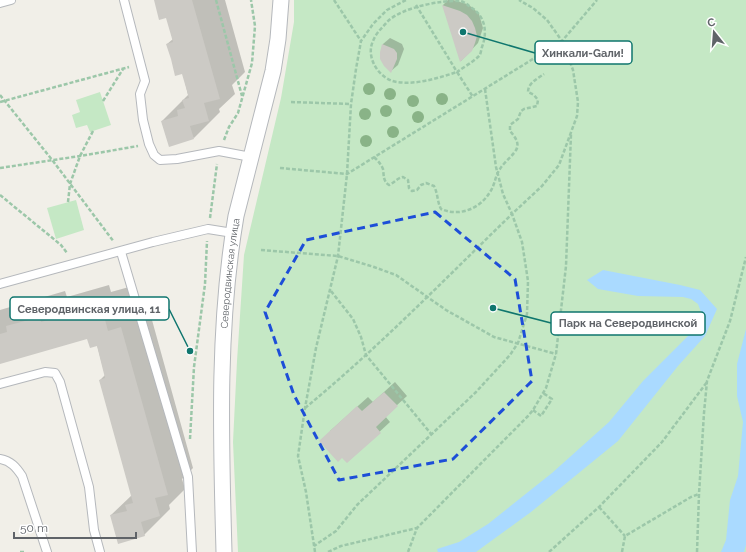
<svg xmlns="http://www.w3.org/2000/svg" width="746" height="552" font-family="Raleway,sans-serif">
<rect width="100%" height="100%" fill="#f1efe8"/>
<g fill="#c5e8c5">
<polygon points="294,0 746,0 746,552 238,552 233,442 237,361 244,255 281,98 294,22"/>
<polygon points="100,92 111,125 90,132 87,125 76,128 72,115 80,112 76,100"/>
<polygon points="76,200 84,230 56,239 47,208"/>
</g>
<g fill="#aadaff">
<polygon points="603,270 680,285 700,290 717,309 705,336 678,366 618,441 531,512 476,552 438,552 437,549 459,542 488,524 552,473 609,422 643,381 690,334 701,312 698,304 691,299 683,297 638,296 598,289 587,280"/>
<polygon points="746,329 746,545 744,552 721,552 726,540 730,500 738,476 743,422 737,396 737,364"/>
</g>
<g fill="#0003">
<polygon points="155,0 225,0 245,72 232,85 235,94 219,109 220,112 194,138 162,121 188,95 183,73 167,44 173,39 167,17"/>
<polygon points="448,0 453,0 467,4 473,8 479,14 483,28 478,43 461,61 443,5"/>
<polygon points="390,38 402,44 404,49 398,65 391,71 381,52 383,44"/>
<polygon points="109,285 111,292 129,287 134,306 147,302 193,468 182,479 185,489 169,505 170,509 144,535 111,515 132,495 100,380 105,375 97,345 88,338 0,363 0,310 65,291 67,297"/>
<polygon points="395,382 407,396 385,416 390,422 347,462 330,431 368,397 373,402"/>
</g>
<g fill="#cccac5">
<polygon points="154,0 192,0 220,99 204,103 209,121 190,126 194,139 169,147 161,121 178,116 177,110 185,108 182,100 189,98 182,74 175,76 171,59 166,44 173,42 166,18 159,20"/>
<polygon points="442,5 460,11 467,15 472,21 475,28 477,36 475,43 472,51 460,62"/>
<polygon points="382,44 394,49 397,53 397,59 391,73 384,66 380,59 380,52"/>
<polygon points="83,310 85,317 103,312 108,331 121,327 168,495 155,498 160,516 141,522 145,536 118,544 110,515 127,511 125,505 133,503 99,380 105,378 97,346 90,348 87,339 0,364 0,334 7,332 6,326 40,317 41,322"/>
<polygon points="384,392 398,406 376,427 381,433 347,463 342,458 338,462 319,441 357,406 362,411"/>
</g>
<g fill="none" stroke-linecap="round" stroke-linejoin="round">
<g stroke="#b5b8bc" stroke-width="10">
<g id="lane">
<polyline points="124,0 145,81 140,94 143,120 149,144 154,155 160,160 177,159 219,151 251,157"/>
<polyline points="0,3 11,0"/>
<polyline points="121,252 188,477 192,552"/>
<polyline points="0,284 153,242 208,229 233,233"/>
<polyline points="0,384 45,372 55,373 60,382 89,487 94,530 100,552"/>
<path d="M0 459C11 461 16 467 22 476L47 552"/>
</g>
</g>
<g stroke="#b5b8bc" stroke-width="17">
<g id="street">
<path id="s1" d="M224 552C221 440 217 327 236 216L273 71 278 39 281 0"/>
</g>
</g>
<g stroke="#9cc7a9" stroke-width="2.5" stroke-dasharray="4 2" stroke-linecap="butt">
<polyline points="216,0 242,96"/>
<polyline points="334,0 361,41"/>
<path d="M416 5 457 72C464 67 473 62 479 56 481 54 481 50 482 47 488 31 485 15 469 6 467 4 464 2 461 1 441 0 402 7 387 22 382 28 376 33 373 41 365 58 380 80 397 82 417 85 438 78 457 72L473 97"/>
<polyline points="485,89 496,167 503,194 512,214 542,186 559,165 577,116 578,102 573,70 562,41 547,20 533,8 519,0"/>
<polyline points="0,95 53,161 114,242"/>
<polyline points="103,101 123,69"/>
<polyline points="0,102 129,67"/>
<polyline points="291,102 351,104"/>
<polyline points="224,140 229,127 238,113 252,63 255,26 251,0"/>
<path d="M374 157C378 161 381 164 383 169 384 176 383 181 389 185 394 183 397 178 403 177L408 180 409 188 412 191 417 190 421 185 426 183 434 186C438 194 437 201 441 209 459 217 480 209 490 192 495 185 495 176 500 169 504 162 515 154 517 148 519 141 514 136 510 131V125L518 119 521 111 524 109 537 106 538 100 534 95 528 92C528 83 537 79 544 74"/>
<polyline points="0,168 80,156 138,146"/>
<polyline points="280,168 347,174 562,41 597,0"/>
<polyline points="0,195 61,245 67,253"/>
<polyline points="68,202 70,184 80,156 93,131"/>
<polyline points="210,218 217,164"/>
<polyline points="261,250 338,256 374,267 396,275 446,310 494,337 556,354"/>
<polyline points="331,291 353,319 361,337 366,355 432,435"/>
<path d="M305 408C378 348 444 280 512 214L522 242 528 281 527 314 518 343 510 355 476 392 357 505 336 531 314 546"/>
<polyline points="533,410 541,416 552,399 543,393"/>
<polyline points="190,439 194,367 205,284 207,241"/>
<polyline points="599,507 625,536"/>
<polyline points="20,552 24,552"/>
<polyline points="315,552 306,492 298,456 305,408 316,348 338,256 347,174 351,104 356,69 361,41 373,24 387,10 406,0"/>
<polyline points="328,552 341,546 417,528"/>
<polyline points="408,552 417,528 528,416 533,410 546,388 556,354 566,266 571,134"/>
<polyline points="549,552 599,507 662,442 707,382"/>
<polyline points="622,552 625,536 691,497 699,494"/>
<polyline points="697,552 699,494 704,413 707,381 730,321 746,257"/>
</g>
<use href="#lane" stroke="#fff" stroke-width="8"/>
<use href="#street" stroke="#fff" stroke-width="15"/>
</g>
<g fill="#89b387">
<circle cx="369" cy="89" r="6"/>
<circle cx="390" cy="94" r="6"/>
<circle cx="442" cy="99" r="6"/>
<circle cx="413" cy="101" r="6"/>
<circle cx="386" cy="111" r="6"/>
<circle cx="365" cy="114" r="6"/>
<circle cx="418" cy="117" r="6"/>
<circle cx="393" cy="132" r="6"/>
<circle cx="366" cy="141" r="6"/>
</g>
<path fill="none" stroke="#1d4ed8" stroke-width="3" stroke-dasharray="8 5" stroke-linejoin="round" d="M435 212 515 279 532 381 453 459 339 480 294 395 265 312 306 240Z"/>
<g text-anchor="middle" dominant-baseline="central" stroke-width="3" stroke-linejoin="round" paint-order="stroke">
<g font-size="10" fill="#5f6368" stroke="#fff">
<text stroke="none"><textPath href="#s1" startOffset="279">Северодвинская улица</textPath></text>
</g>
</g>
<path fill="none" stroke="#0f766e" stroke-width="1.5" d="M463 32L535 53M190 351L169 309M493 308L551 323"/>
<g fill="#0f766e" stroke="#fff" stroke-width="1.5">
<circle cx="463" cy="32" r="4"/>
<circle cx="190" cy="351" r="4"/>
<circle cx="493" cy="308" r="4"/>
</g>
<g fill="#fff" stroke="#0f766e" stroke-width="1.5">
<rect x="535" y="41" width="97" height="23" rx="4"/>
<rect x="10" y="297" width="159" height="23" rx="4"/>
<rect x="551" y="312" width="154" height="23" rx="4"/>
</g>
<g font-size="11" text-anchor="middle" font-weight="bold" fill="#5f6368">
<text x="583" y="57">Хинкали-Gали!</text>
<text x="89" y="313">Северодвинская улица, 11</text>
<text x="628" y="327">Парк на Северодвинской</text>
</g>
<g transform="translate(714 32) rotate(343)" stroke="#ffffff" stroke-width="3" paint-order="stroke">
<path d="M0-3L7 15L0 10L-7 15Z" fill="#5f6368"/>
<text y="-6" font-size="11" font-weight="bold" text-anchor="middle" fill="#5f6368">С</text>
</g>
<path d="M14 532v6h122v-6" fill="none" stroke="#5f6368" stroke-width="2"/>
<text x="20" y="532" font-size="12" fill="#5f6368" stroke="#ffffff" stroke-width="3" paint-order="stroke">50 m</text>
</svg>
